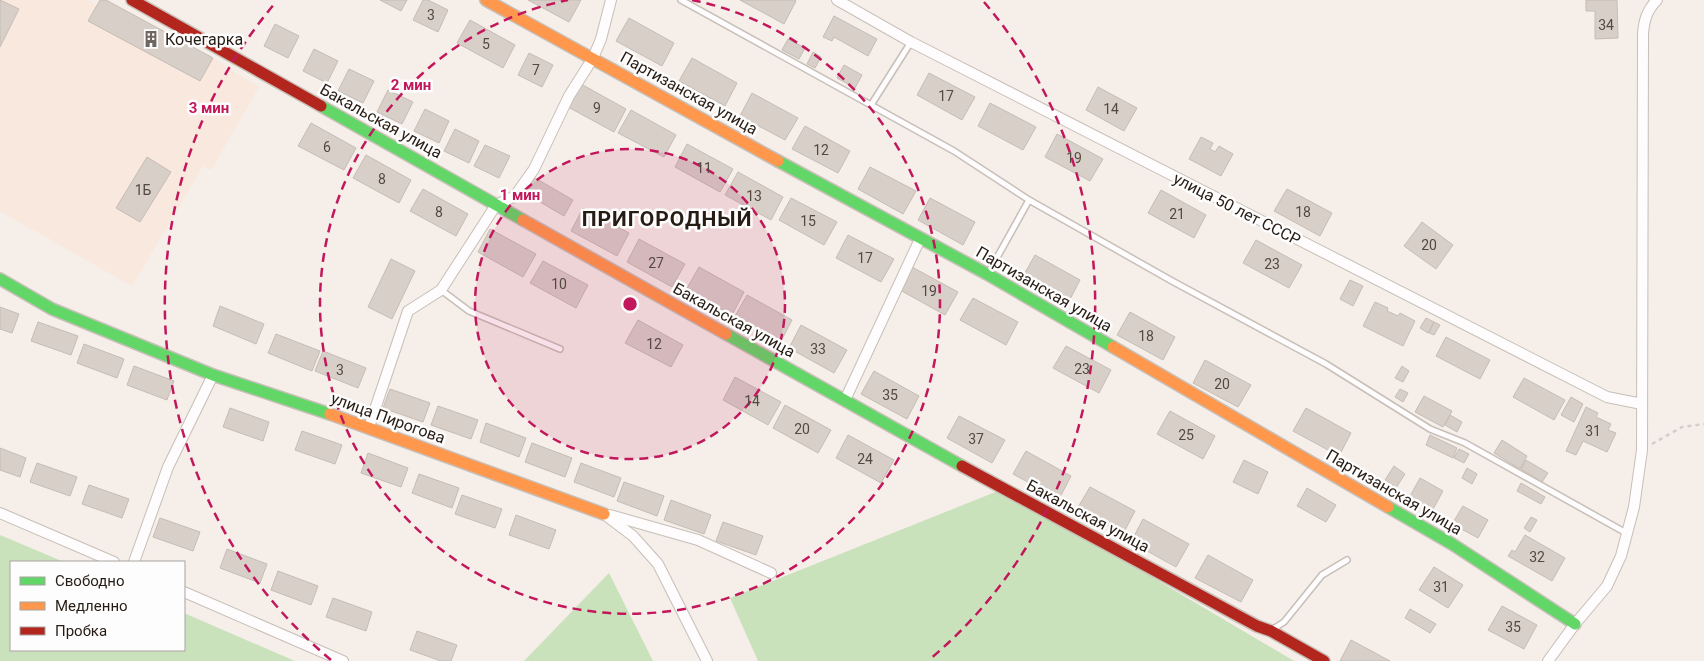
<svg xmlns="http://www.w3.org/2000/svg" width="1704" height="661" font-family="Roboto,sans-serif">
<rect width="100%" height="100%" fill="#f5eee9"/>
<polygon fill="#f9e8dd" points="0,0 88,0 97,5 100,0 106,0 213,58 259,87 211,170 203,166 132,286 0,211"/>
<g fill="#cae2bc">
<polygon points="1003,489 1294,661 758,661 730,598"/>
<polygon points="0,535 64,562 11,562 11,650 184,650 184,613 295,661 0,661"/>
<polygon points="609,573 653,661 524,661"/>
</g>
<g fill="#d8cfc9" stroke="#c5bcb6">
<polygon points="0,0 19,9 0,47"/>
<polygon points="100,0 106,0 213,58 200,81 88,21"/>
<polygon points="380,0 407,0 401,11"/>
<polygon points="423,0 428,0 448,10 438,32 413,20"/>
<polygon points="528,0 581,0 569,22"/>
<polygon points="740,0 795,0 796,1 784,24"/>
<polygon points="1586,0 1617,0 1618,38 1595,39 1595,11 1586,11"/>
<polygon points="834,16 877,39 868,56 834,37 832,41 823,37"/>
<polygon points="629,18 674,43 662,66 616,41"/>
<polygon points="470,20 515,45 503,68 457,43"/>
<polygon points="275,24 299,36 288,58 264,46"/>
<polygon points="788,39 805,48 799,59 782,50"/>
<polygon points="314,49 338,61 327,83 303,71"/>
<polygon points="813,52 821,57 815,68 807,64"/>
<polygon points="529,53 553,65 542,87 518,75"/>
<polygon points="692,58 737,83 725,106 679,81"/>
<polygon points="844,65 862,75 855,88 837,78"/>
<polygon points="349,69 374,81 363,103 338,91"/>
<polygon points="929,73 975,97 962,120 917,95"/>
<polygon points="581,84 626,109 614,132 568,107"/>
<polygon points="1098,87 1137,108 1124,131 1086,110"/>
<polygon points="388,90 413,102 402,124 377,112"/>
<polygon points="752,93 798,118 785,140 740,116"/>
<polygon points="990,103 1036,127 1023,150 978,126"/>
<polygon points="425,109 449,121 439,143 414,131"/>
<polygon points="631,110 676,135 664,157 618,133"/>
<polygon points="311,123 356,148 344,170 298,146"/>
<polygon points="805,126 850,151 838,173 792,149"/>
<polygon points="455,129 479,141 469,163 444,151"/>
<polygon points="1057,134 1103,159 1090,181 1045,157"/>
<polygon points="1201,137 1213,143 1210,149 1215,152 1219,146 1233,154 1221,176 1189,159"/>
<polygon points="687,144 733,169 720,192 675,167"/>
<polygon points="485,145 510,156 499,178 474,166"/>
<polygon points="366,155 411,180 399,203 353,178"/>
<polygon points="147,157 171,172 140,222 116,208"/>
<polygon points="870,167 916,191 903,214 858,189"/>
<polygon points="738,172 783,197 771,220 725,195"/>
<polygon points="535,178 573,200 564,216 535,199 537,196 528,191"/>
<polygon points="423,189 468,214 456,236 410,211"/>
<polygon points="1287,189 1332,213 1320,236 1274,211"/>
<polygon points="1161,190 1206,215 1194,238 1148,213"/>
<polygon points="791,198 837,222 824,245 779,220"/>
<polygon points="930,198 975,222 963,245 918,220"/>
<polygon points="583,208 629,233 617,256 571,231"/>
<polygon points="1422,222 1453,245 1436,269 1404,246"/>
<polygon points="490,229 536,254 523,277 478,252"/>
<polygon points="848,235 894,259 881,282 836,258"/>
<polygon points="639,239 685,264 672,287 627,262"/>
<polygon points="1256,240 1302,265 1289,288 1243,263"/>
<polygon points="1035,255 1080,280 1068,303 1022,278"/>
<polygon points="391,259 415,271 392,319 368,307"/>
<polygon points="543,261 588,285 576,308 530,283"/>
<polygon points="699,267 744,292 732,315 686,290"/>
<polygon points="912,267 958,292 945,315 900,290"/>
<polygon points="1350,280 1363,286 1353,306 1340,299"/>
<polygon points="747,295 792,320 780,343 734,318"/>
<polygon points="973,298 1018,322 1006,345 960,320"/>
<polygon points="1375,302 1388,308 1387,311 1398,316 1400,313 1415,321 1403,346 1363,326"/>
<polygon points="220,306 264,324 256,344 213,326"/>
<polygon points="0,307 19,314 12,333 0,329"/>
<polygon points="1130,312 1175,337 1163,360 1117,335"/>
<polygon points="1426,318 1434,322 1428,333 1420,328"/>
<polygon points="638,320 683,345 671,367 625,343"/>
<polygon points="38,322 78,336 71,355 31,341"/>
<polygon points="1434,322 1440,325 1434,335 1429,333"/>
<polygon points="801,325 847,350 834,373 789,348"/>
<polygon points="276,334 320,351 312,371 268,353"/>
<polygon points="1446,337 1490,360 1480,379 1436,356"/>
<polygon points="84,344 124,359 117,378 77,363"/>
<polygon points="1066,346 1111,370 1099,393 1053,368"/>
<polygon points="323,351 366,368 358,388 315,371"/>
<polygon points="1205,360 1251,385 1238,407 1193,383"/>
<polygon points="134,366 174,381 167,400 127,385"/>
<polygon points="1402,366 1409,371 1403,382 1395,378"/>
<polygon points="874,371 919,396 907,419 861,394"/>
<polygon points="735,377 781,402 768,425 723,400"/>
<polygon points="1524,378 1565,400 1554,420 1513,397"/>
<polygon points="390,389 430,403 423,422 383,408"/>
<polygon points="1400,389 1408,393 1403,402 1395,397"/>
<polygon points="1424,396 1452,411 1443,427 1415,412"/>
<polygon points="1571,397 1583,404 1574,422 1561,415"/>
<polygon points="785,405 831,430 818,453 773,428"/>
<polygon points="438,406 478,420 471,439 431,425"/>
<polygon points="1586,407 1598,413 1596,417 1611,424 1608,430 1616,433 1607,452 1583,441 1576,455 1566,451"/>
<polygon points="230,408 269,422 263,441 223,427"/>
<polygon points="1306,408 1351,433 1339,456 1293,431"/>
<polygon points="1170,411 1215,436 1203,459 1157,434"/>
<polygon points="1450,415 1462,422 1457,432 1445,425"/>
<polygon points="959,416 1005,440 992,463 947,438"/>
<polygon points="486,423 526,438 519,457 480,442"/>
<polygon points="302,431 342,445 335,464 295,450"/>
<polygon points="848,435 894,460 881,483 836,458"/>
<polygon points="1430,435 1457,448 1453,458 1426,445"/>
<polygon points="1502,440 1527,456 1520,469 1494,453"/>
<polygon points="532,443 572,458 565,477 525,462"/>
<polygon points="0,448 26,458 20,477 0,470"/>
<polygon points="1459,449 1469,454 1464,463 1454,458"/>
<polygon points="1026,451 1071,476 1059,499 1013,474"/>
<polygon points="368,453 408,468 401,487 361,473"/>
<polygon points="1244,460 1268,472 1258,494 1233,482"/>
<polygon points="1526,460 1548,473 1542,482 1521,469"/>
<polygon points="37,463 77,477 70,496 30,482"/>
<polygon points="581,463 621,478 614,497 574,482"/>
<polygon points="1394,466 1405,474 1396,488 1385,480"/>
<polygon points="1467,468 1477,474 1472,484 1462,478"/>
<polygon points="419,474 459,488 452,508 412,493"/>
<polygon points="1420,478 1443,491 1432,511 1409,498"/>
<polygon points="624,482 664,496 657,516 617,501"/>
<polygon points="1521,483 1545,497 1541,504 1517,491"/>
<polygon points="89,485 129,499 122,518 82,504"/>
<polygon points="1090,487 1135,511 1123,534 1077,509"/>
<polygon points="1307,488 1336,505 1326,522 1297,506"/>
<polygon points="462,495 502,509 495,528 455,514"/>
<polygon points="671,500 711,515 704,534 664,520"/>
<polygon points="1463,506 1488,520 1478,538 1452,524"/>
<polygon points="516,515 556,530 549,549 509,535"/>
<polygon points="1531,517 1537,520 1530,532 1524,528"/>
<polygon points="160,518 200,532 193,551 153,537"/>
<polygon points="1143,519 1189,544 1176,567 1131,542"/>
<polygon points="723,522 763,536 756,555 716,541"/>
<polygon points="1525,535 1565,558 1552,581 1508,556 1512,550 1515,552"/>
<polygon points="227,549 267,564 260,583 220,568"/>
<polygon points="1208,555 1253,580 1241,602 1195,578"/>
<polygon points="1434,567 1463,585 1448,608 1419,590"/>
<polygon points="278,571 318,586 311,605 271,590"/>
<polygon points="333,598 372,612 366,631 326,617"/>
<polygon points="1502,606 1537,625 1524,649 1488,630"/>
<polygon points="1410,609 1436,624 1430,633 1405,618"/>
<polygon points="417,631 457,645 451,661 441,661 410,650"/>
<polygon points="1351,640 1390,661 1340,661"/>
</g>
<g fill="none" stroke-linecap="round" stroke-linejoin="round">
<g stroke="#c7bfb8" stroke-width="8">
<g id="lane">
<polyline points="681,0 954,151 1029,200 1172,281 1326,364 1430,429 1465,443 1628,534"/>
<polyline points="871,105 911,42"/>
<polyline points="989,272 1029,200"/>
<polyline points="441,290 469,311 560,349"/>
<polyline points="1273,629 1284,622 1322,575 1347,560"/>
</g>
</g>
<g stroke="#c7bfb8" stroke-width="12">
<g id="street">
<polyline points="837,0 911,42 1607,397 1642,404"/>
<polyline points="845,400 920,239"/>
<polyline points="369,427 408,311 441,290 496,205 515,196 534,169 569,96 593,58 601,39 611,0"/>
<polyline points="0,513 114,562"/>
<polyline points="604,514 633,536 658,564 707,661"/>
<polyline points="610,515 698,540 771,573"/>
<polyline points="134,562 168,467 213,375"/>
<polyline points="184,592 343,661"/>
<path d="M1548 661 1575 624 1607 586 1621 556 1634 507 1642 450 1643 34C1644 20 1647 10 1657 0"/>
</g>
</g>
<g stroke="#c7bfb8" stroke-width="14">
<g id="fast">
<polyline points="321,106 523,220"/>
<polyline points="778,161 987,274 1113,347"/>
<polyline points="0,279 52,309 213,375 330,414"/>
<polyline points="726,334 962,466"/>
<polyline points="1388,507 1452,544 1575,624"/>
</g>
</g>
<g stroke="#c7bfb8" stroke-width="14">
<g id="slow">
<polyline points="486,0 778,161"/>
<polyline points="523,220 726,334"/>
<polyline points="1113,347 1388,507"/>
<polyline points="330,414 604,514"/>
</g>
</g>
<g stroke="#c7bfb8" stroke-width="14">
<g id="jam">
<polyline points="132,0 321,106"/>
<polyline points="962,466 1257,626 1271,631 1324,661"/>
</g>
</g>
<polyline stroke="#d1cfcc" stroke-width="2.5" stroke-dasharray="4 4" stroke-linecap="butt" points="1652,444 1682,427 1704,424"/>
<use href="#lane" stroke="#fefcfc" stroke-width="5"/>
<use href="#street" stroke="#fefcfc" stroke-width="10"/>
<use href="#fast" stroke="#63d668" stroke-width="11"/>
<use href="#slow" stroke="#ff974d" stroke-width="11"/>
<use href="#jam" stroke="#b3261e" stroke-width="11"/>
</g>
<circle cx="630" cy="304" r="155" fill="#c2185b" fill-opacity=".12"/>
<g fill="none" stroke="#c2185b" stroke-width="2.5" stroke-dasharray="9 6">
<circle cx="630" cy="304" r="155"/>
<path d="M692 0A310 310 0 1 1 568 0"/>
<path d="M331 660A465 465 0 0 1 276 2M984 2A465 465 0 0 1 929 660"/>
</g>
<defs>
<g id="building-bare" transform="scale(1.35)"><path d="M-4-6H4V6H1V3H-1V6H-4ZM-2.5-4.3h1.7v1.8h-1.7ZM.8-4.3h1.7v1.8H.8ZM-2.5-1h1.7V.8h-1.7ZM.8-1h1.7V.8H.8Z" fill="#6f665f" stroke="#fdfdfd" stroke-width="2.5" paint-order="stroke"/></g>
</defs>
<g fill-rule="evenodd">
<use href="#building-bare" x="151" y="39"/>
</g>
<g text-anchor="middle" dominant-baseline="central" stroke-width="5" stroke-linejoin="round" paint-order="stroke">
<g font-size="14" fill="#534941">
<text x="431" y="15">3</text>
<text x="1606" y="25">34</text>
<text x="486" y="44">5</text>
<text x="536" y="70">7</text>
<text x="946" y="96">17</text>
<text x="597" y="108">9</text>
<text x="1111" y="109">14</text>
<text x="327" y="147">6</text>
<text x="821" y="150">12</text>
<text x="1074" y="158">19</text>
<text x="704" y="168">11</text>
<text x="382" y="179">8</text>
<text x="143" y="190">1Б</text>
<text x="754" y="196">13</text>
<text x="439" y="212">8</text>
<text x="1303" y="212">18</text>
<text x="1177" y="214">21</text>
<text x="808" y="221">15</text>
<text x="1429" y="245">20</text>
<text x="865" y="258">17</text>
<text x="656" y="263">27</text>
<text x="1272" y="264">23</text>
<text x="559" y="284">10</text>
<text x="929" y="291">19</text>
<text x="1146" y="336">18</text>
<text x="654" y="344">12</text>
<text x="818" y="349">33</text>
<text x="1082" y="369">23</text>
<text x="340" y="370">3</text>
<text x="1222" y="384">20</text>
<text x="890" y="395">35</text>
<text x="752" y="401">14</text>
<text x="802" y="429">20</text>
<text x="1593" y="431">31</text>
<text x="1186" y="435">25</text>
<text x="976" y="439">37</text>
<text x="865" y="459">24</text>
<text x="1537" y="557">32</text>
<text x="1441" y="587">31</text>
<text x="1513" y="627">35</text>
</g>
<g font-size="16" fill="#271c14" stroke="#fdfdfd" text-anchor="start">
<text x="165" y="39">Кочегарка</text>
</g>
<g font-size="16" fill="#271c14" stroke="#fdfdfd">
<text transform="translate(689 93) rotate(29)">Партизанская улица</text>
<text transform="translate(381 121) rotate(29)">Бакальская улица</text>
<text transform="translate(1237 209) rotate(27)">улица 50 лет СССР</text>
<text transform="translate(1044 289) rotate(30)">Партизанская улица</text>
<text transform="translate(734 320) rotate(29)">Бакальская улица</text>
<text transform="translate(388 418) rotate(20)">улица Пирогова</text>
<text transform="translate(1394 492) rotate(30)">Партизанская улица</text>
<text transform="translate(1088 516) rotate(28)">Бакальская улица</text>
</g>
<g font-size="21" font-weight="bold" letter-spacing="1" fill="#271c14" stroke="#fdfdfd">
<text x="667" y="219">ПРИГОРОДНЫЙ</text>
</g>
</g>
<circle cx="630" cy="304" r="8" fill="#c2185b" stroke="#fdfdfd" stroke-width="2.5"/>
<g font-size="15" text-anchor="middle" font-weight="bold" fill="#c2185b" stroke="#fdfdfd" stroke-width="5" stroke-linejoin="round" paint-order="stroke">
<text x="411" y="90">2 мин</text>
<text x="209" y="113">3 мин</text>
<text x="520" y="200">1 мин</text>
</g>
<rect x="10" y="561" width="175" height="90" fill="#fdfdfd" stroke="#a7a3a0"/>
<rect x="20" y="577" width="25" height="8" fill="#63d668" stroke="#a7a3a0"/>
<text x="55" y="586" font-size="15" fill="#271c14">Свободно</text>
<rect x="20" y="602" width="25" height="8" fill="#ff974d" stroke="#a7a3a0"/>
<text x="55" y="611" font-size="15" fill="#271c14">Медленно</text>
<rect x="20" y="627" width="25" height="8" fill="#b3261e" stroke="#a7a3a0"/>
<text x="55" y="636" font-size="15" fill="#271c14">Пробка</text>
</svg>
